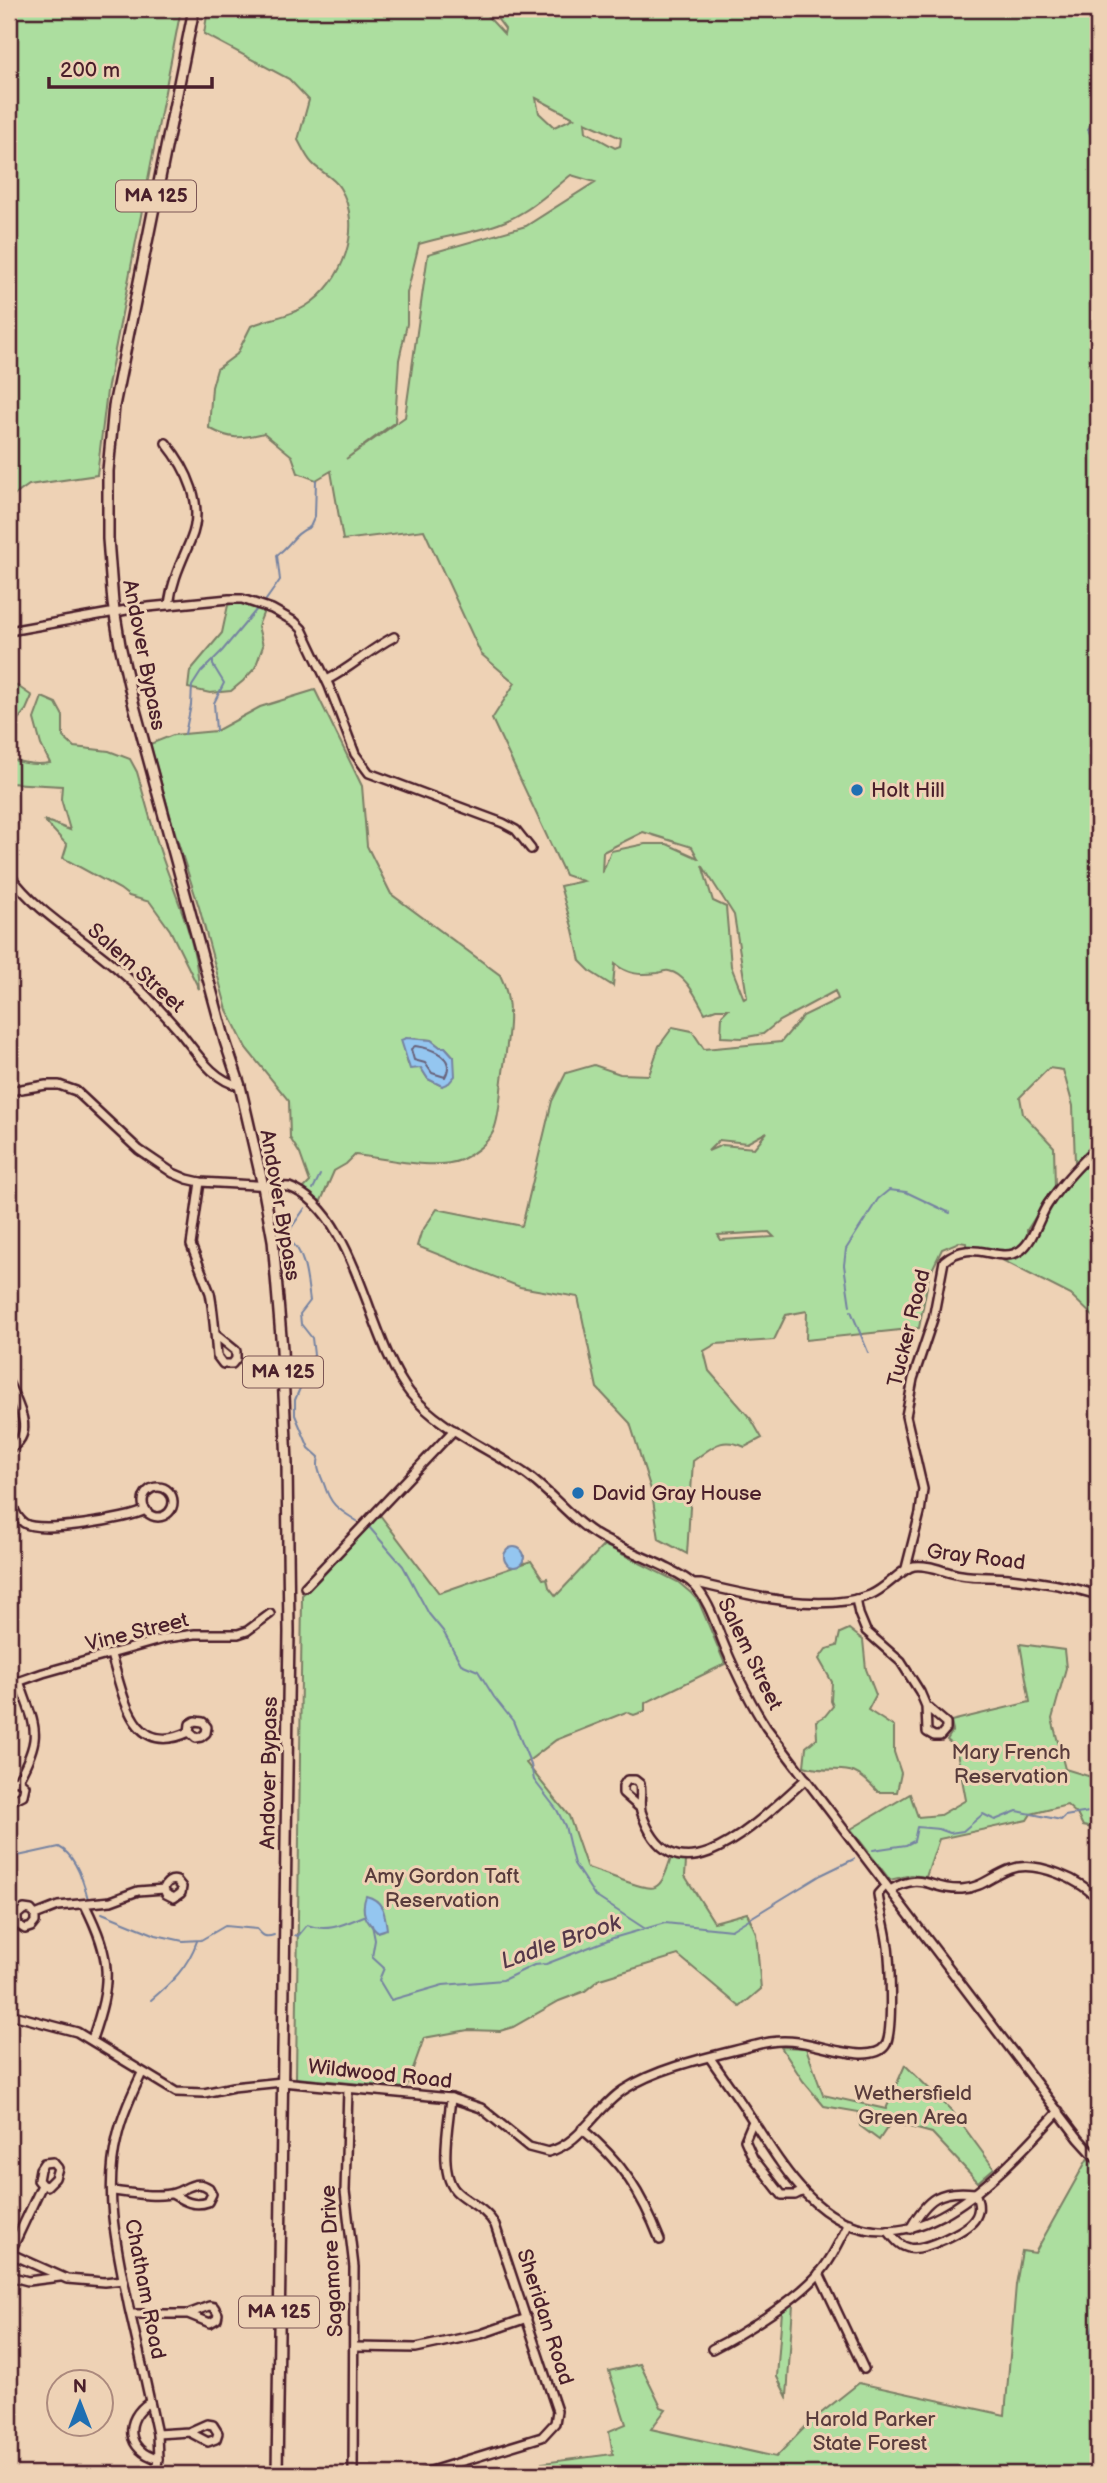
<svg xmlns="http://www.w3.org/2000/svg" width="1107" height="2483" font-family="'Balsamiq Sans',sans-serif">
<rect width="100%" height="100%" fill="#eed2b5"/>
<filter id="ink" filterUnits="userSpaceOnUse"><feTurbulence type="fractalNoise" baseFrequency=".0143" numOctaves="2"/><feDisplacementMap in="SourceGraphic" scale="14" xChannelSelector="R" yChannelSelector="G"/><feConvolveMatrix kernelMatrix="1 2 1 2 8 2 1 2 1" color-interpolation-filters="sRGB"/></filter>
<g filter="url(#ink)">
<g fill="#acde9f" stroke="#7b7e65" stroke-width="2" fill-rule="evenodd">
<polygon points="9,9 181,9 107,391 97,475 29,485 9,499"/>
<path d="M208 9H359L369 13 388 9H481L504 34 505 29 490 9H1098V1139L1075 1162 1073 1106 1063 1070 1049 1068 1020 1097 1023 1114 1054 1147 1055 1187 1027 1230V1234L1023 1244 1017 1250 1005 1253 982 1247H966V1243L959 1242 942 1249 929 1276 919 1328 806 1340 807 1311 786 1315 774 1340 716 1344 704 1351 709 1371 751 1419 762 1438 745 1447C720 1436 713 1447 693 1461L687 1554 659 1539 652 1493 630 1423 597 1388 578 1297 520 1287 417 1246 421 1233 437 1209 522 1226 552 1101 566 1073 594 1065 620 1074 649 1075 659 1046 673 1027 692 1031 704 1049 781 1042 803 1016 838 999 835 991 779 1021 763 1034 742 1038 721 1037 722 1015 728 1009H716L705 1013C697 999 686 974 669 971 665 970 661 972 658 973 640 975 629 975 615 964L613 986 591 972 580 961 573 930 560 886 583 881 565 875 492 719 515 683 481 654 424 530 343 540 331 471 316 480 298 473 292 456 264 433C240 439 231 440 209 428L212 387 217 369 237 354 251 326C269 318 289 317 306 306 343 283 364 227 340 188 334 177 320 172 312 163 306 157 302 147 298 140L309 100 289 79 204 34ZM536 98 574 118 554 127 539 113ZM585 122 621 138 620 146 615 148 586 132ZM571 175 595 182 526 226 428 254 405 417 346 459 395 422 399 360 407 324V293L419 244C453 233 492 232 523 212 540 202 556 187 571 175ZM643 832 692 847 698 858 667 844H645L611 851 602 873 603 852ZM702 865 734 915 747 997 744 999 731 966 726 907 713 901ZM767 1132 754 1148 722 1145 708 1151 719 1140 747 1143ZM769 1232 774 1237 721 1240 718 1235Z"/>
<polygon points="239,602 264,611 258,626 263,646 255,668 243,681 231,691 210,693 188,688 190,671 222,633 228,605"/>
<polygon points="9,683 13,683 32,696 26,710 9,730"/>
<path d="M315 690 362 786 367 846 391 894 500 975C517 1007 506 1046 502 1080 500 1096 500 1117 493 1132 487 1144 472 1155 461 1160 434 1171 384 1158 355 1155L346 1164 334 1171 321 1201 308 1196 303 1189 310 1182 300 1154 290 1138 289 1101 246 1048 227 1010 199 907 176 836 150 744 173 735 216 731 260 707ZM412 1038 431 1040 440 1047H445L454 1057 442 1086 428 1079 421 1068 408 1064 405 1054Z"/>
<path d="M42 697 56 703 63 716V737L74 747 109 751 130 759 137 772C146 803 154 835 165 865 180 906 197 945 199 989L170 930 150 902 129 896 120 889 63 858 67 845 44 820 70 830 61 799 62 786 9 783V753L11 759C24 764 36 765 50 763L41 745 34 719Z"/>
<polygon points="1098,1149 1098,1321 1071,1295 1002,1260 1016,1259 1024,1254 1058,1194"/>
<path d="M380 1515 439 1593 531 1561 543 1579 547 1578 549 1587 556 1596 604 1545 678 1582 691 1593 699 1602 725 1664 645 1703V1711L634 1715 626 1712 556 1740 526 1763 569 1816 587 1868C601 1871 646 1892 655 1887 664 1883 668 1866 671 1858L686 1861 685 1876 714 1922 747 1913 756 1933 761 1989 740 2007 678 1955 600 1979 585 1991 559 2001 513 2027 500 2031 468 2030 424 2038 406 2088 296 2078 302 1595C331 1571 353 1541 380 1515Z"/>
<path d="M849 1629 863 1640 866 1669 876 1695 868 1710 894 1727V1752L901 1773 897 1792H878C847 1757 841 1777 804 1766L806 1747 817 1738 816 1721 825 1716 833 1706 831 1701 832 1682 819 1659 826 1649 837 1646 840 1633Z"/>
<polygon points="1020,1644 1064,1650 1066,1668 1052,1719 1065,1769 1098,1779 1098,1829 1083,1826 1077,1814 1067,1805 1031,1814 1027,1820 939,1839 926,1877 911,1875 890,1880 851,1829 910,1794 918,1817 940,1815 966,1800 956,1747 947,1740 953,1730 951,1721 1030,1702"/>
<polygon points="781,2047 806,2048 823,2095 886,2109 905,2065 952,2111 994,2168 978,2182 932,2133 891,2122 879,2140 860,2126 859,2112 824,2106 803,2081"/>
<polygon points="1088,2158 1098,2168 1096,2237 1098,2474 545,2474 542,2463 613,2454 609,2431 626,2424 609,2371 640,2364 661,2407 666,2409 651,2429 776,2457 810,2422 859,2383 1005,2415 1016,2285 1022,2251 1035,2253"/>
<polygon points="793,2304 787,2397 777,2377 782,2311"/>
</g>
<g fill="#94c6f0" stroke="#7683a1" stroke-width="2">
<polygon points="406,1038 431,1040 440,1047 445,1047 454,1057 455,1076 449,1083 442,1086 428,1079 421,1068 410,1069 401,1040"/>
<circle cx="514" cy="1557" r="10"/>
<path d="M366 1896C383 1900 385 1913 387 1929L377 1932C366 1921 360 1912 366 1896Z"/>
</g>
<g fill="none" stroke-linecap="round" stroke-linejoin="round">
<path stroke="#68627a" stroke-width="2" d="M415 1046C430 1048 457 1056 445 1077L432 1073 425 1063 414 1060 411 1049Z"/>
<g stroke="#7683a1" stroke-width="2">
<polyline points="1098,118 1088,129 1098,155"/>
<path d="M266 600 280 580 277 555C292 544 293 534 310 527L315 516 316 480"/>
<polyline points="213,661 213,665 224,683 214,703 216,731"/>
<polyline points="185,734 191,705 192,686 201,672 222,651 257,609"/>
<polyline points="313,1189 320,1175"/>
<path d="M305 1208 289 1231V1240C306 1252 307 1281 310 1301L300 1314 301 1324 312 1338 314 1355 295 1400V1415L309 1448 319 1457C316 1469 320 1473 324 1484 331 1506 338 1509 357 1521"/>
<polyline points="850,1306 844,1265 846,1249 878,1199 889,1190 906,1192 950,1213"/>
<polyline points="851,1311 868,1352"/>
<polyline points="369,1527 403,1566 429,1614 443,1631 461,1664 478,1671 494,1697 513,1721 531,1765 534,1780 557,1810 565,1826 574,1864 595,1896 644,1928"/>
<polyline points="873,1850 906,1845 914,1841 917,1827 939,1829 950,1833 963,1831 983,1814 995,1820 1017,1811 1061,1820 1065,1816 1095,1811 1098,1807"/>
<path d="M9 1858 59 1847C75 1855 84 1883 88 1899"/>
<path d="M102 1913 156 1935 183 1941 201 1940 225 1926 257 1929C263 1936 265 1938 274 1935"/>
<polyline points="372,1925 375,1940 372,1957 384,1968 379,1980 391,2000 443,1985 503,1980 534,1965 546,1964 613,1938 665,1923 731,1930 821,1875 854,1859"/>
<path d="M295 1935 298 1936 307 1925C328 1933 344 1924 364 1916"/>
<path d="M151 2000C171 1983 188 1967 197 1941"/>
<polyline points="1098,2307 1091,2335 1098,2349"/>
</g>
<g stroke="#4a1f2b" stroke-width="12">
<g id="minor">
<path d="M166 443C187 469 205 505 191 539 182 561 172 580 169 605"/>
<polyline points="9,631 138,608 229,599 242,599 272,609 295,622 302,629 329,686 355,754 369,773 503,823 516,830 531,849"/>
<path d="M327 680C351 668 370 649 394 637"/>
<path d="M9 874C33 907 65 927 97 952 126 974 154 1002 178 1030 196 1051 211 1080 240 1086"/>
<path d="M9 1091 46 1085H59L76 1091 139 1150 173 1173 187 1179 200 1182 289 1187C356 1211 368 1341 410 1393 440 1430 489 1448 527 1475 553 1494 572 1521 600 1537 623 1550 678 1569 694 1585 710 1602 716 1626 725 1647 737 1675 749 1701 766 1727L1079 2139 1098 2160"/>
<path d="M200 1182 191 1245 210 1293C214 1313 215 1335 217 1356L223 1364H232L236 1359V1351L215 1334"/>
<path d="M9 1384C18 1405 37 1434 9 1449"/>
<path d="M9 1484C11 1498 12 1514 24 1523 39 1534 129 1519 146 1510"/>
<circle cx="158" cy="1502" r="15"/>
<path d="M906 1568 920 1513 923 1489 906 1416 913 1379 933 1319 944 1261C973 1236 999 1266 1021 1250 1034 1240 1039 1217 1048 1204 1062 1183 1080 1164 1098 1147"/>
<path d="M693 1584H701C750 1596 822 1613 870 1595 886 1589 902 1568 914 1566 931 1564 945 1573 961 1575 977 1578 993 1576 1009 1578 1039 1581 1069 1586 1098 1595"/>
<polyline points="305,1587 454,1430"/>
<polyline points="856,1599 859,1614 866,1631 901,1662 920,1692 926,1706 927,1732 934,1736 940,1736 946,1729 946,1723 926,1706"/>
<path d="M111 1655C124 1695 131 1759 189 1732L190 1724 195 1721 203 1722 207 1727 206 1733 201 1737 196 1738 189 1732"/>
<polyline points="9,1685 43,1673 167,1638 195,1634 238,1634 247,1631 270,1614"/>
<path d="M9 1782 18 1780C44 1733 35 1728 19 1681"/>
<polyline points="9,1796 15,1799 23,1795 25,1786 18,1780"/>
<path d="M640 1808 623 1793V1786L627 1780H635L640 1784C642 1793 639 1802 641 1811 674 1913 762 1817 806 1779"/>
<path d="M890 1890C925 1870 929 1891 962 1889 982 1888 993 1875 1011 1869 1035 1860 1084 1880 1098 1900"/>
<path d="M85 1905C112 1959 112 1982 92 2039"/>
<path d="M35 1915V1922L31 1927 25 1929 17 1924V1915L24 1909 31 1910 35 1915 58 1906 111 1901 138 1891 164 1889 166 1894 174 1898 181 1893 182 1887 177 1881C171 1879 166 1882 164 1889"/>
<path d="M9 2014 77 2032 176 2092 204 2093 233 2087 282 2082 451 2098 481 2108 529 2147 548 2152C581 2144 597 2106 625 2089 661 2066 714 2056 756 2045 770 2041 784 2040 798 2042 818 2044 871 2065 885 2046 894 2035 890 1957 887 1940 885 1925 880 1910 878 1894L886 1885"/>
<path d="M710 2058C725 2080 741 2101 755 2124 770 2147 785 2172 805 2193 899 2289 994 2182 1059 2111"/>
<path d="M142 2073C132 2094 122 2115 117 2138 103 2194 118 2253 129 2308 139 2350 148 2392 157 2434L158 2459 156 2474"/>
<polyline points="348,2089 345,2191 354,2267 353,2474"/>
<polyline points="753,2121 745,2140 753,2158 782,2195 795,2195 803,2191"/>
<path d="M582 2129C622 2162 641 2192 660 2240"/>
<path d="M113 2191C129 2193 159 2198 174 2193 187 2189 196 2179 209 2188L212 2194 208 2202C194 2207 184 2201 172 2194"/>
<path d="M888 2231C894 2238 899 2246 909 2248 922 2252 966 2231 974 2220 981 2211 979 2202 975 2193 940 2189 927 2198 910 2229"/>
<polyline points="9,2253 67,2279 104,2282 123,2280"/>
<polyline points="10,2253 42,2185 47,2186 55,2178 58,2168 53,2162 44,2163 40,2169 38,2180 42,2185"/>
<polyline points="819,2273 864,2369"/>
<polyline points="9,2276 28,2281 60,2277"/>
<polyline points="131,2314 188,2314 209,2306 214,2307 218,2314 217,2319 210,2323 188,2314"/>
<polyline points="354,2347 416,2348 481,2334 527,2318"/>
<path d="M712 2349C742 2334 792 2302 815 2278 830 2263 840 2241 849 2223"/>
<path d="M150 2402C123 2419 126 2451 158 2459"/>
<polyline points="157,2434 189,2432 207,2424 213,2425 218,2433 216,2439 208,2442 189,2432"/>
<path d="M421 2474 542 2437 555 2423 557 2411 495 2225C486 2209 471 2204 458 2193 437 2176 449 2123 451 2098"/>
</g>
</g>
<g stroke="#4a1f2b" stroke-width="14">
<polyline id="major" points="194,9 114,406 108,471 108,539 113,603 120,645 133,702 225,1041 240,1086 263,1186 273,1240 282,1349 287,1464 289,1632 277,2474"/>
</g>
<use href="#minor" stroke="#eed2b5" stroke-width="7"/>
<use href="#major" stroke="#eed2b5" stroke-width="9"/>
</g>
</g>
<g fill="#1f6fb2" stroke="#eed2b5" stroke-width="2.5">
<circle cx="857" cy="790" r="7"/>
<circle cx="578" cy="1493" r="7"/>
</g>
<g text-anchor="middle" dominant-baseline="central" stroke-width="6" stroke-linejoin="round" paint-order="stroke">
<g fill="#eed2b5" stroke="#7b5554" stroke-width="2">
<rect x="116" y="180.5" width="80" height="31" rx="5"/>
<rect x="243" y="1356.5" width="80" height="31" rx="5"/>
<rect x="239" y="2296.5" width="80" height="31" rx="5"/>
</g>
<g font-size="19" font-weight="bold" fill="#4a1f2b">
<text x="156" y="196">MA 125</text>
<text x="283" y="1372">MA 125</text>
<text x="279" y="2312">MA 125</text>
</g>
<g font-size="21" fill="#4a1f2b" stroke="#eed2b5">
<text transform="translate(144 655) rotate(79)">Andover Bypass</text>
<text transform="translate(136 968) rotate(42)">Salem Street</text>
<text transform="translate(280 1205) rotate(80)">Andover Bypass</text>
<text transform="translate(909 1328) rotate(-76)">Tucker Road</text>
<text transform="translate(976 1557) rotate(7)">Gray Road</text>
<text transform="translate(137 1632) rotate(-14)">Vine Street</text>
<text transform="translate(750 1654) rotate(64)">Salem Street</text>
<text transform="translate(269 1773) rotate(-89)">Andover Bypass</text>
<text transform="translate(380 2074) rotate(6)">Wildwood Road</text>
<text transform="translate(332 2261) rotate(-93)">Sagamore Drive</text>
<text transform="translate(145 2289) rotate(79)">Chatham Road</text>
<text transform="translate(545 2317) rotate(72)">Sheridan Road</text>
</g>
<g font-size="21" fill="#4a1f2b" stroke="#eed2b5" text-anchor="start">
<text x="871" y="790">Holt Hill</text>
<text x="592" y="1493">David Gray House</text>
</g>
<g font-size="21" fill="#593c3c" stroke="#eed2b5">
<text x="1011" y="1752">Mary French<tspan x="1011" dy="24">Reservation</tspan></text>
<text x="442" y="1876">Amy Gordon Taft<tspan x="442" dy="24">Reservation</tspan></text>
<text x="913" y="2093">Wethersfield<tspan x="913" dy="24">Green Area</tspan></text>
<text x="870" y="2419">Harold Parker<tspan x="870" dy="24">State Forest</tspan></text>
</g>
<g font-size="23" font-style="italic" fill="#553849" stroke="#eed2b5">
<text transform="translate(561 1942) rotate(-19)">Ladle Brook</text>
</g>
</g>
<rect width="1107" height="2483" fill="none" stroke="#eed2b5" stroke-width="35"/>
<rect x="18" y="18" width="1072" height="2448" fill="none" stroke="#4a1f2b" stroke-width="2.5" filter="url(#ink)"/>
<g transform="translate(80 2403)"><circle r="33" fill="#eed2b5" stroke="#ac8a7e" stroke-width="2"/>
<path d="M0-5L12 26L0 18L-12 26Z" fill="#1f6fb2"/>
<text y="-10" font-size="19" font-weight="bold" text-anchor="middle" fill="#4a1f2b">N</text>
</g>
<path d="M49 77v10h163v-10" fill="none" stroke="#4a1f2b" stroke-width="3.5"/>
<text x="60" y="77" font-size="21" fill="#4a1f2b" stroke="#eed2b5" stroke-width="5" paint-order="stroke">200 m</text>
</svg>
